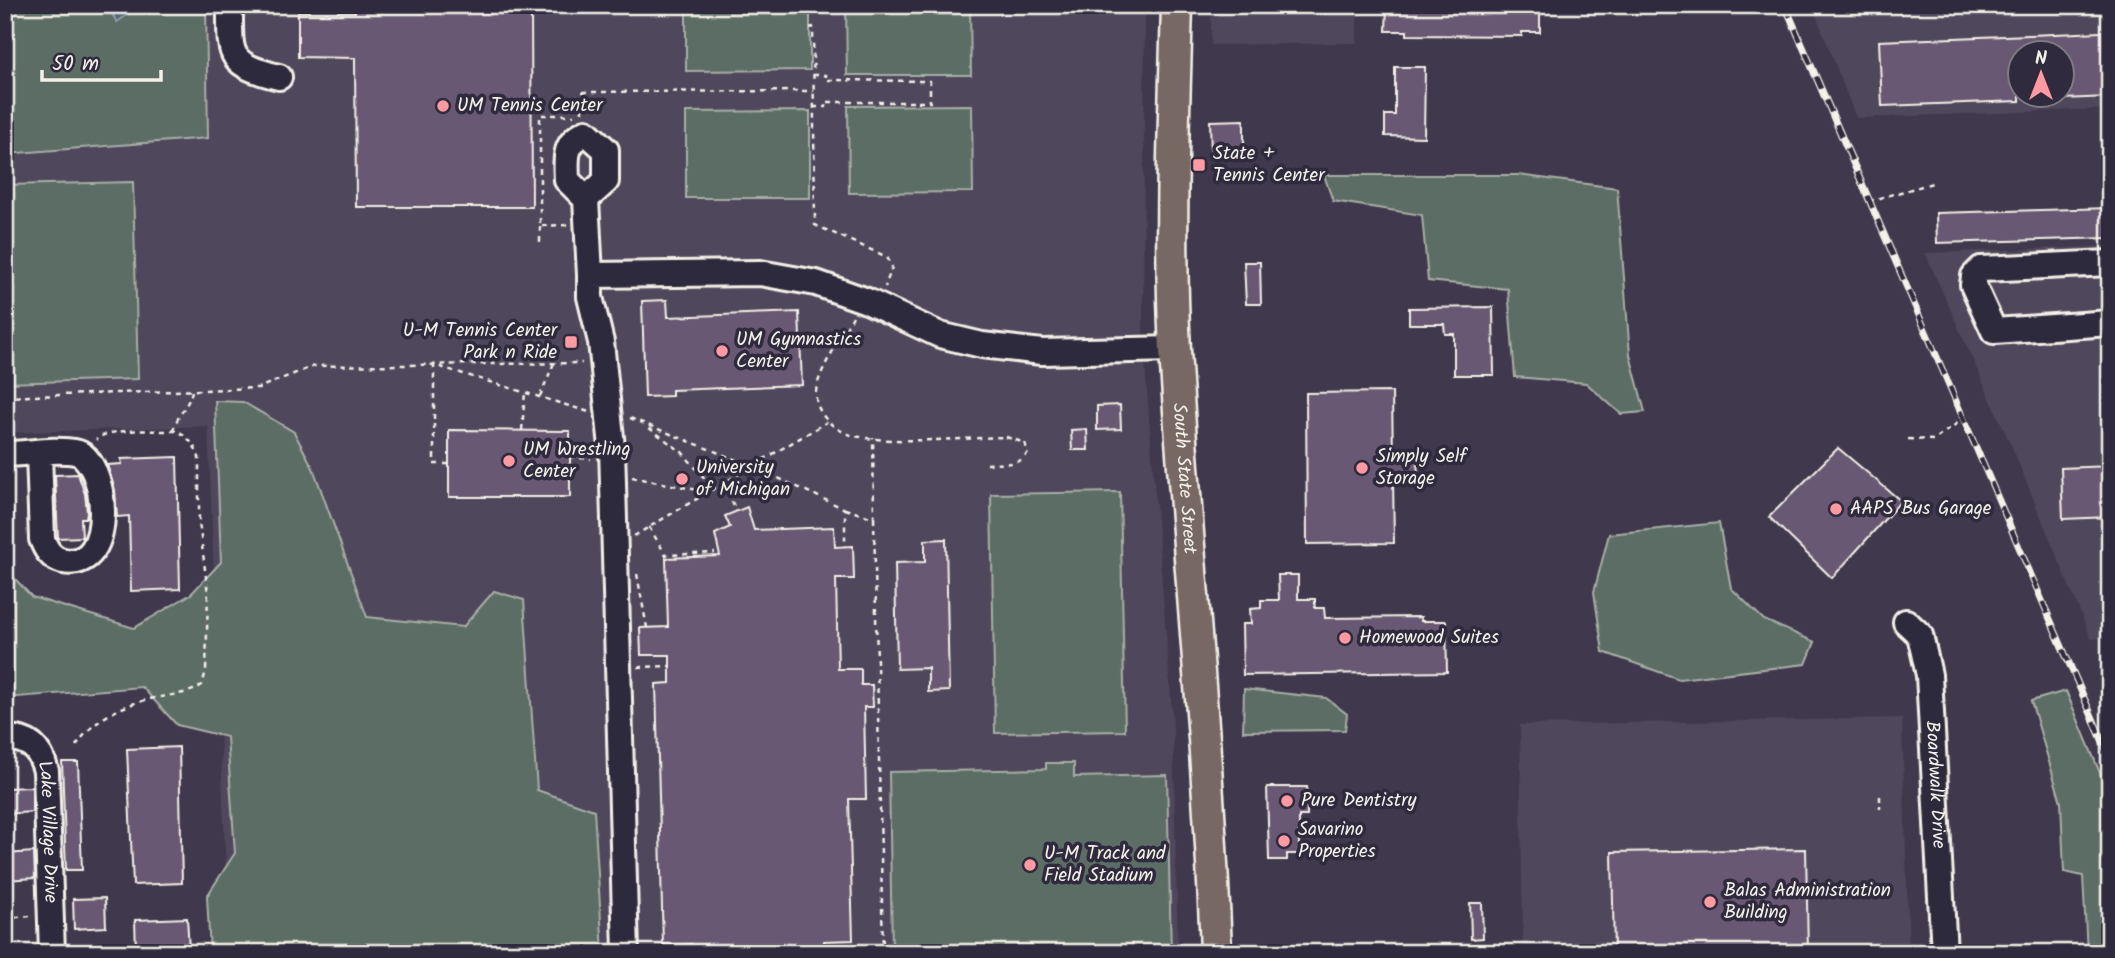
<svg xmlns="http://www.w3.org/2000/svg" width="2115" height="958" font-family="Kalam,sans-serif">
<rect width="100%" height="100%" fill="#40384d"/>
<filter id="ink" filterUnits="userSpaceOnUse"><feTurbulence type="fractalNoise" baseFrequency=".0143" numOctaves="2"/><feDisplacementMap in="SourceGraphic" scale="14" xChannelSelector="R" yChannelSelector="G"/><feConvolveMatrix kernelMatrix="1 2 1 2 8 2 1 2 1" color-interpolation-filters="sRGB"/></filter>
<g filter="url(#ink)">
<g fill="#4f465b" fill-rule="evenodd">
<polygon points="5,5 1145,5 1143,339 1173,724 1178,953 229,953 208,426 5,433"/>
<polygon points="1211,5 1357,5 1357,43 1211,45"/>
<path d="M1812 5H2110V109L1856 118ZM2021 52H2062V94H2021Z"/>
<polygon points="2110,246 2110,638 2091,639 2014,452 1925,253"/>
<polygon points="1902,718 1909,953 1523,953 1520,725"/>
</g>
<g fill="#5c6d65" stroke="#a8afa6" stroke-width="2">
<polygon points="5,5 206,5 208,138 5,154"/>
<polygon points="686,5 810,5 810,70 686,71"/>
<polygon points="846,5 970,5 971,75 847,75"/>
<polygon points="972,105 973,192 849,193 848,106"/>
<polygon points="810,111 810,198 686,198 686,112"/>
<polygon points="1324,175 1518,175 1617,188 1630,355 1645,412 1621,414 1586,383 1515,377 1508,289 1428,281 1422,215 1333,201"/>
<polygon points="133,182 138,379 5,383 5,185"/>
<polygon points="215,401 243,402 294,432 313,468 367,617 463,627 494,591 524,600 537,790 594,810 603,953 210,953 207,896 235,853 227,737 177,725 142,687 5,698 5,568 32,597 134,628 191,594 221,562"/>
<polygon points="1120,492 1125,731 995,733 991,494"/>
<polygon points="1719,523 1731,588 1764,620 1815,642 1806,664 1679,679 1603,652 1594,592 1609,534"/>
<polygon points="1244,689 1326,698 1347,714 1345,730 1243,731"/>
<polygon points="2066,691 2110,797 2110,953 2087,953 2083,876 2064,872 2061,802 2031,701"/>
<polygon points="1046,763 1074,763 1074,777 1167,775 1171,953 892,953 889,772 1046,769"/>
</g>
<polygon fill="#4d6478" stroke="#909ca5" stroke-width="2" points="107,5 141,5 117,22"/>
<g fill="#675873" stroke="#f4f1e8" stroke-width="2">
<polygon points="355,5 531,5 532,207 356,207 355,58 298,57 298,12 355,12"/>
<polygon points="1387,5 1540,5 1540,32 1522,32 1522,36 1407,35 1407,31 1386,31"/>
<polygon points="2102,32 2110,32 2110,97 2062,99 2062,52 2020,52 2020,101 1882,106 1879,41"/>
<polygon points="1395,67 1425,67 1424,137 1385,136 1385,115 1395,115"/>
<polygon points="1244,120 1244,155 1211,156 1210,121"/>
<polygon points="2110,208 2110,238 1937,243 1936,213"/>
<polygon points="1244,262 1260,262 1261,304 1246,304"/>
<polygon points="667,300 668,317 799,312 802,385 672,390 672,396 645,397 642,301"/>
<polygon points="1493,307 1494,375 1454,375 1454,334 1445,334 1444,324 1409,324 1409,308"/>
<polygon points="1392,392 1393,458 1417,458 1418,478 1393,478 1394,543 1307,544 1306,393"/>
<polygon points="1120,405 1121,429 1097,430 1097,406"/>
<polygon points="1087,429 1088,450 1072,450 1071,430"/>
<polygon points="449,430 570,431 570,497 449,497"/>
<polygon points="1838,448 1901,501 1832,578 1769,517"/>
<polygon points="177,457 180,589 131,591 129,516 117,517 115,490 107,465 122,464 121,459"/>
<polygon points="2110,466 2110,517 2063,519 2061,468"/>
<polygon points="78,474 85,494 87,512 86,518 81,518 82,537 58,538 55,475"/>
<polygon points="747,507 754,530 834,527 835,547 853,546 854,579 836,579 838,669 861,669 861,685 872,685 873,707 864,707 866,799 849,799 853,940 824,941 824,953 693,953 692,944 663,945 656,684 670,683 670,655 641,655 640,628 668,627 666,558 720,556 715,534 730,527 725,516"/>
<polygon points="946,539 949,691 928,692 928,668 897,669 895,563 925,562 925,540"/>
<polygon points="1278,575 1298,575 1298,599 1315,599 1315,608 1324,608 1325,618 1421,617 1421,621 1446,621 1447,672 1243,675 1242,624 1251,624 1250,609 1261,608 1261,600 1279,600"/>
<polygon points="179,747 182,883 133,885 127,749"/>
<polygon points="62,762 78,762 82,870 66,870"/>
<polygon points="32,787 32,812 5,814 5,788"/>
<polygon points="1267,787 1307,787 1307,816 1299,816 1299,854 1287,854 1287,860 1269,860"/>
<polygon points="1806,849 1808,953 1614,953 1612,852"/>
<polygon points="34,852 35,878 5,880 5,854"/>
<polygon points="105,898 106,927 74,929 73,899"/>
<polygon points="1470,903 1482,903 1483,938 1471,939"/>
<polygon points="187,918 189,949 183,949 183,953 136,950 135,920"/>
</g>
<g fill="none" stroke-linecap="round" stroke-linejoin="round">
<g stroke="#f4f1e8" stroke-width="30">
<g id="minor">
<path d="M230 5C230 57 227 64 279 77"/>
<path d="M586 199 567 180C566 157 564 143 586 132L606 150V181L586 199 590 275"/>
<polyline points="2110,263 1981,269 1974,276 1973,285 1994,331 2110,323"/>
<path d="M5 454C27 454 54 448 75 452 107 457 119 572 63 561 51 558 46 550 42 539L39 453"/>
<path id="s1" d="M1906 622 1920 635 1929 675 1944 953"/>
<path id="s2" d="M5 738C29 738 40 748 46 771L52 953"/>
<polyline points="626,953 612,447 601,342 590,297 590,275 760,273 816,283 867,301 940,335 982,345 1042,352 1175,349"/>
</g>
</g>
<g stroke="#f4f1e8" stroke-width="35">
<g id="major">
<path id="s3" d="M1177 5C1174 120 1169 235 1175 350 1187 551 1209 751 1216 953"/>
</g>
</g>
<g stroke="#f4f1e8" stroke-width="2.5" stroke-dasharray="5 5" stroke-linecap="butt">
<polyline points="810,28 813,27 815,225 887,257 892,267 885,287"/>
<polyline points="813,107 826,107 826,102 930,102 930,81 826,80 826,75 814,75"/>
<polyline points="582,112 582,92 813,91"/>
<polyline points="1869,201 1936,182"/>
<polyline points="567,225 540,226 540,115 574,115"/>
<polyline points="540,242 540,226"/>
<path d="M853 316C843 336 813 377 816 398 818 416 835 430 851 435 889 445 965 438 1006 437L1025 443 1028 452C1021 467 1002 463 987 464"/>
<polyline points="540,396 554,363"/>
<polyline points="5,397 258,388 314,366 582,363"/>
<polyline points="630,418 752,466 845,509 845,547"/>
<polyline points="649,428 682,452 713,488"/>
<polyline points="522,430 525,392"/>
<path d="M173 431C177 415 188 407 192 391"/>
<polyline points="1908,439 1934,440 1963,419"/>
<polyline points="570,457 591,459"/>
<polyline points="449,464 434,464 434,365 589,412"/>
<polyline points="632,477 708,492"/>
<polyline points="724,483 736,511"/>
<polyline points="845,509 874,518 873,437"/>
<polyline points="874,518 883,953"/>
<polyline points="649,527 666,555 715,553"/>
<polyline points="634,536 827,422"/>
<polyline points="637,574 647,628"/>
<polyline points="638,667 670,666"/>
<path d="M76 746C96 716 126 703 160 697 176 694 189 694 202 685L206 671 208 593 199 522V457L193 444 179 431C160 432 109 426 96 440"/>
<polyline points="1880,796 1880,809"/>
<polyline points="5,918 30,916"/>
</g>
<use href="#minor" stroke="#2f2a3d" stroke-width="24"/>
<use href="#major" stroke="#776864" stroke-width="30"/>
<g stroke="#f4f1e8" stroke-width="7">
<polyline id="rail" points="1785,5 2110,758"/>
</g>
<use href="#rail" stroke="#2f2a3d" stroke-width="4.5" stroke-dasharray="13" stroke-linecap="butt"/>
</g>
</g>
<g fill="#ff9aa2" stroke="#2f2a3d" stroke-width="2.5">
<circle cx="443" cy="106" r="7"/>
<rect x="1192" y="158" width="14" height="14" rx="3.5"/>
<rect x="564" y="335" width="14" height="14" rx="3.5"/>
<circle cx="722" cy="351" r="7"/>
<circle cx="509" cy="461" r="7"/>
<circle cx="1362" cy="468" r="7"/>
<circle cx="682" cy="479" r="7"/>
<circle cx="1836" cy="509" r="7"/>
<circle cx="1345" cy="638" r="7"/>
<circle cx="1287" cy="801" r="7"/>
<circle cx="1284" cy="841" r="7"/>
<circle cx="1030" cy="865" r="7"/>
<circle cx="1710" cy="902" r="7"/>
</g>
<g text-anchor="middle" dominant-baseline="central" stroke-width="7" stroke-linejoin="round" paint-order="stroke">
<g font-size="19" fill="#f4f1e8" stroke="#2f2a3d" text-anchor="start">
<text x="457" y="106">UM Tennis Center</text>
<text x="1213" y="154">State +<tspan x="1213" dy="22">Tennis Center</tspan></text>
<text x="557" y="331" text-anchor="end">U-M Tennis Center<tspan x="557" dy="22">Park n Ride</tspan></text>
<text x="736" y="340">UM Gymnastics<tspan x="736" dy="22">Center</tspan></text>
<text x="523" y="450">UM Wrestling<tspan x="523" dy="22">Center</tspan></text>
<text x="1376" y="457">Simply Self<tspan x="1376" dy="22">Storage</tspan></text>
<text x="696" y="468">University<tspan x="696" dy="22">of Michigan</tspan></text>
<text x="1850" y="509">AAPS Bus Garage</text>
<text x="1359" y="638">Homewood Suites</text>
<text x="1301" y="801">Pure Dentistry</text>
<text x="1298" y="830">Savarino<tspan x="1298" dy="22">Properties</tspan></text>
<text x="1044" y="854">U-M Track and<tspan x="1044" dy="22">Field Stadium</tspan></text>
<text x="1724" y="891">Balas Administration<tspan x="1724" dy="22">Building</tspan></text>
</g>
<g font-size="19" fill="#f4f1e8" stroke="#2f2a3d">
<text stroke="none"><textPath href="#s3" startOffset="474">South State Street</textPath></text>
<text stroke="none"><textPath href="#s1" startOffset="170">Boardwalk Drive</textPath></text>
<text stroke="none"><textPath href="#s2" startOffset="119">Lake Village Drive</textPath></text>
</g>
</g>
<rect width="2115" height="958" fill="none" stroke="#2f2a3d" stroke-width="28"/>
<rect x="14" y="14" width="2087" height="930" fill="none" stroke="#f4f1e8" stroke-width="2.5" filter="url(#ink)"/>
<g transform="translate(2041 74)"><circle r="33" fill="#2f2a3d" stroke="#7e7a81" stroke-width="2"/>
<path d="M0-5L12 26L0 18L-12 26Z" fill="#ff9aa2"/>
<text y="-10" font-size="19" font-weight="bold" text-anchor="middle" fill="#f4f1e8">N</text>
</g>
<path d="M42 70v10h119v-10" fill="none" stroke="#f4f1e8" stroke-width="3.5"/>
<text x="52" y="70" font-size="21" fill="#f4f1e8" stroke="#2f2a3d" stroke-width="5" paint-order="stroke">50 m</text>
</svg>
